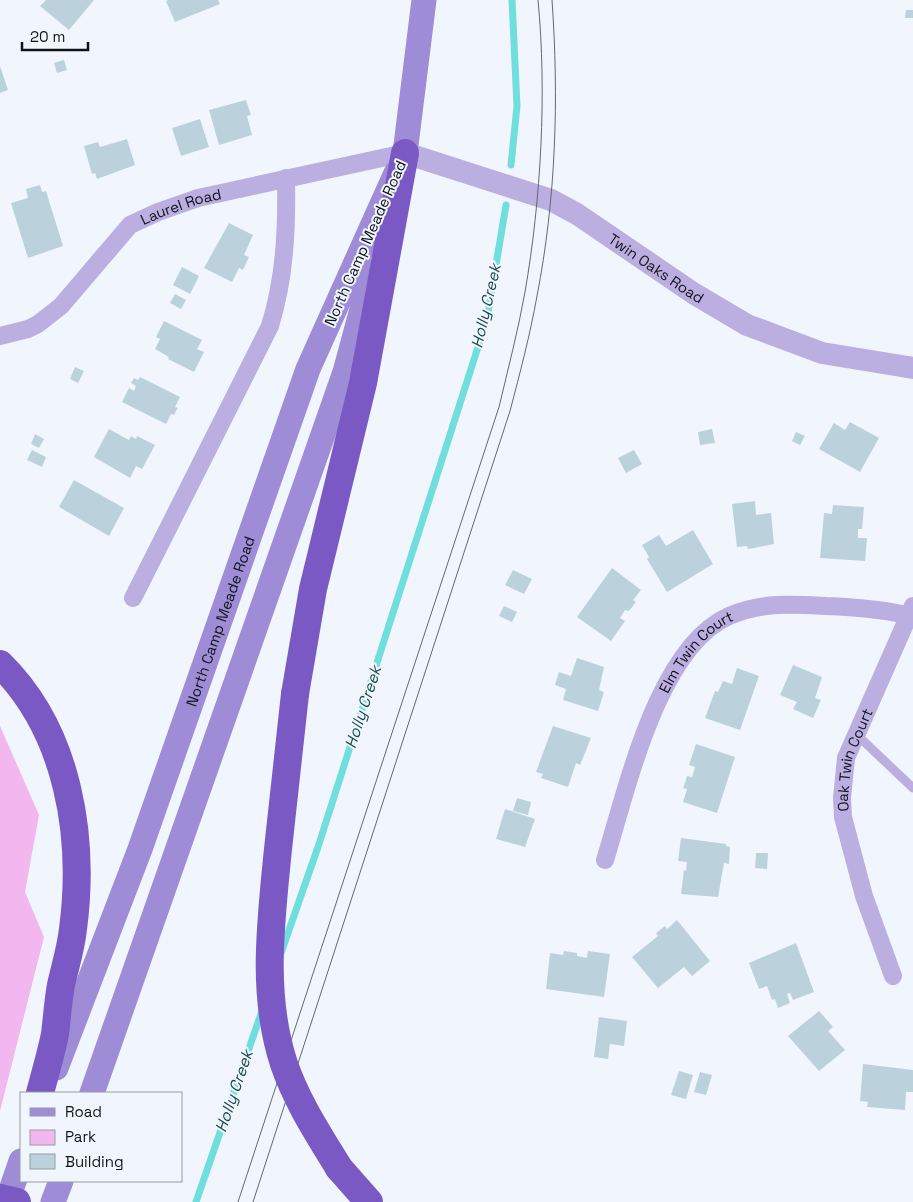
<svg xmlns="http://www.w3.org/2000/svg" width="913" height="1202" font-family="'Space Grotesk',sans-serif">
<rect width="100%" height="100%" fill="#f1f6fe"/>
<polygon fill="#f2b7ef" points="0,726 39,815 25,892 44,937 0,1111"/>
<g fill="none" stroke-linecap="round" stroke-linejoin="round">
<g stroke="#70dedd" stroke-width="7">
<polyline points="511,165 517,106 512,0"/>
<polyline points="281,953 318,847 487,319 506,205"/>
<polyline points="196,1202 263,1008"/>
</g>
</g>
<g fill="#bbd2dd">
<polygon points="46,0 94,0 69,30 40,6"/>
<polygon points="168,0 218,0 220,4 175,22 166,1"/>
<polygon points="906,10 913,10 913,18 905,18"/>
<polygon points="64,60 67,70 57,73 54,63"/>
<polygon points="0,66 8,90 0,93"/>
<polygon points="246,100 251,115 247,116 252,135 219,145 209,110"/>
<polygon points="200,119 209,147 181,156 172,128"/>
<polygon points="127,139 135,165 97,179 95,173 92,174 84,146 98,142 100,147"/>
<polygon points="40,185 42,192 46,191 63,246 28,258 11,203 28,198 26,189"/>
<polygon points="229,223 253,235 244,255 249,257 243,270 239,268 232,282 204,268"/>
<polygon points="182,267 199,276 190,294 173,285"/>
<polygon points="175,294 186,300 181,309 170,303"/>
<polygon points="164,321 202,340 197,349 204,352 194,372 168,359 169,357 155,349 160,339 156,337"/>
<polygon points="75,367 84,371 78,383 70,379"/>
<polygon points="140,377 180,397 175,407 178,408 176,411 174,415 171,414 166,424 122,402 129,388 134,391 136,386 131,383 134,378 138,380"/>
<polygon points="850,422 879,438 860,472 819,449 834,423 845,430"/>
<polygon points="109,429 129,440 131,436 136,439 137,436 155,445 142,469 136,466 130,478 94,457"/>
<polygon points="712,429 715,443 700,445 698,432"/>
<polygon points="796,432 805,436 800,445 792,441"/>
<polygon points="35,434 44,439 39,448 31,444"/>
<polygon points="32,450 46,457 42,467 27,460"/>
<polygon points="634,450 642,464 626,473 618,458"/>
<polygon points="74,480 124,508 109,536 59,507"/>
<polygon points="755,501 756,515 771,513 774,544 748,549 747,546 737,547 732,504"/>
<polygon points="833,505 864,507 862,529 858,529 858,538 867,538 865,561 820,558 824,513 832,514"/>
<polygon points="693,530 713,564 667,592 647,559 649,557 642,545 659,535 666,546"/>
<polygon points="612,568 641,590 633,600 636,602 629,611 625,610 620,618 625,621 611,641 577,617"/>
<polygon points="513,570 532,579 524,594 505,585"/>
<polygon points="504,606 517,612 512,622 499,616"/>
<polygon points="577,658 604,667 599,690 604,692 598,711 563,700 566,689 555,685 559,672 571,676"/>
<polygon points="793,665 822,677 815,698 821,700 813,718 793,709 797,702 780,695"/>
<polygon points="737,668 759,676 740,730 705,718 715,691 718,692 723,681 732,684"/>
<polygon points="553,726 591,738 580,765 576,763 568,787 541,778 543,774 536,772"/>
<polygon points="696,744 735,757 717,813 683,802 687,789 683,788 685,783 687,776 692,777 695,767 689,765"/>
<polygon points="517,798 531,802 528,815 513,811"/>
<polygon points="505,809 535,819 525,847 496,839"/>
<polygon points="681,838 726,844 726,846 730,847 729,864 724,863 718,897 681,894 684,870 686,871 687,862 678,861"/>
<polygon points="756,853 768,853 767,869 755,868"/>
<polygon points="677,920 710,961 692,976 684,967 658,988 632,957 658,936 656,933 665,926 667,929"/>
<polygon points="796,943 814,992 793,1000 790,993 787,994 790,1003 778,1008 775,999 772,1000 767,986 759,989 749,963"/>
<polygon points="564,951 577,953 577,956 587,958 588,951 610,954 604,997 546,989 550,953 563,955"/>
<polygon points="819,1011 833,1027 828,1031 845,1050 819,1071 788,1036"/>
<polygon points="599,1017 627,1021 624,1046 610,1044 608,1059 594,1057"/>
<polygon points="863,1064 913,1070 913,1092 906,1092 905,1110 867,1107 868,1102 860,1101"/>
<polygon points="679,1071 693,1075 686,1099 671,1095"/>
<polygon points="700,1072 712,1075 706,1095 694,1092"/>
</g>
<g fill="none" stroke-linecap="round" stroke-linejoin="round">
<polyline stroke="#bbafe2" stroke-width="9" points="856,734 913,788"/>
<g stroke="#bbafe2" stroke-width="18">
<path id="s1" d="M0 336 28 329 38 324 61 306 130 225 158 212 198 198 405 153"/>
<path d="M133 598 270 326C285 277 287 229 286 178"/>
<path id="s2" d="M605 860C627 790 657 648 729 616 760 602 794 604 826 606 854 607 886 609 913 617"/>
<path id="s3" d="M893 976 864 896 843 817 842 798 846 758 913 606"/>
</g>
<path stroke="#bbafe2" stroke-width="22" id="s4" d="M405 153 551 200 577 214 693 293 747 325 822 353 913 368"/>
<g stroke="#9f8cd7" stroke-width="25">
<polyline points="399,173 405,153 424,0"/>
<path id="s5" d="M56 1068 140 849 308 369 396 173"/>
<polyline points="92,1093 345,372 372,272"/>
<polyline points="7,1202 21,1161"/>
<polyline points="53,1202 61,1181"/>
</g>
<g stroke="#7b59c4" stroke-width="28">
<path d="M0 664C69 732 85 837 73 929 71 948 65 967 61 985 58 1001 57 1018 55 1034 51 1054 45 1074 40 1093"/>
<polyline points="295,694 313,589 363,383 405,153"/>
<polyline points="339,1168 369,1202"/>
</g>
<g stroke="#64686f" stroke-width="1">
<path d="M238 1202 499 407C508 369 518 331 525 292 541 200 547 93 538 0"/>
<path d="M253 1202 510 411C520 373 530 335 537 296 556 198 559 99 552 0"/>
</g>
<g stroke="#7b59c4" stroke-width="28">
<path d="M295 694C289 746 284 798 278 849 271 921 261 994 284 1064 297 1102 319 1135 339 1168"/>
<polyline points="0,1198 17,1202"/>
</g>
</g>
<g text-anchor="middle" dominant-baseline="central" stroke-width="4" stroke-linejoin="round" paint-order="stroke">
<g font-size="15" fill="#10141a" stroke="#f1f6fe">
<text stroke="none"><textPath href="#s1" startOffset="230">Laurel Road</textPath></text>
<text transform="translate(365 243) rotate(-66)">North Camp Meade Road</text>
<text stroke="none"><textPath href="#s4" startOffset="279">Twin Oaks Road</textPath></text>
<text stroke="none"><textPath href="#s5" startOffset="476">North Camp Meade Road</textPath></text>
<text stroke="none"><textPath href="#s2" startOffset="231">Elm Twin Court</textPath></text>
<text stroke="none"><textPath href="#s3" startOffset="226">Oak Twin Court</textPath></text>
</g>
<g font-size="16" font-style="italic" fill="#1b4c4c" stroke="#f1f6fe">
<text transform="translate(486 306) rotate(-77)">Holly Creek</text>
<text transform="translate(363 707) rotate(-72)">Holly Creek</text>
<text transform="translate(234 1091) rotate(-71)">Holly Creek</text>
</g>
</g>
<rect x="20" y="1092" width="162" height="90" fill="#f1f6fe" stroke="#979ca3"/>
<rect x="30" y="1108" width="25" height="8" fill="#9f8cd7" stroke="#979ca3"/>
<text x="65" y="1117" font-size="15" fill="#10141a">Road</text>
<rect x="30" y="1130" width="25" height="15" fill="#f2b7ef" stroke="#979ca3"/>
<text x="65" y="1142" font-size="15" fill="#10141a">Park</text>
<rect x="30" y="1154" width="25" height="15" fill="#bbd2dd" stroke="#979ca3"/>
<text x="65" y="1167" font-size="15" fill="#10141a">Building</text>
<path d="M22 42v8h66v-8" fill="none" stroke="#10141a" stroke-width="2.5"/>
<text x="30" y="42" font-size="15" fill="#10141a" stroke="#f1f6fe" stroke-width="4" paint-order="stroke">20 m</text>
</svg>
